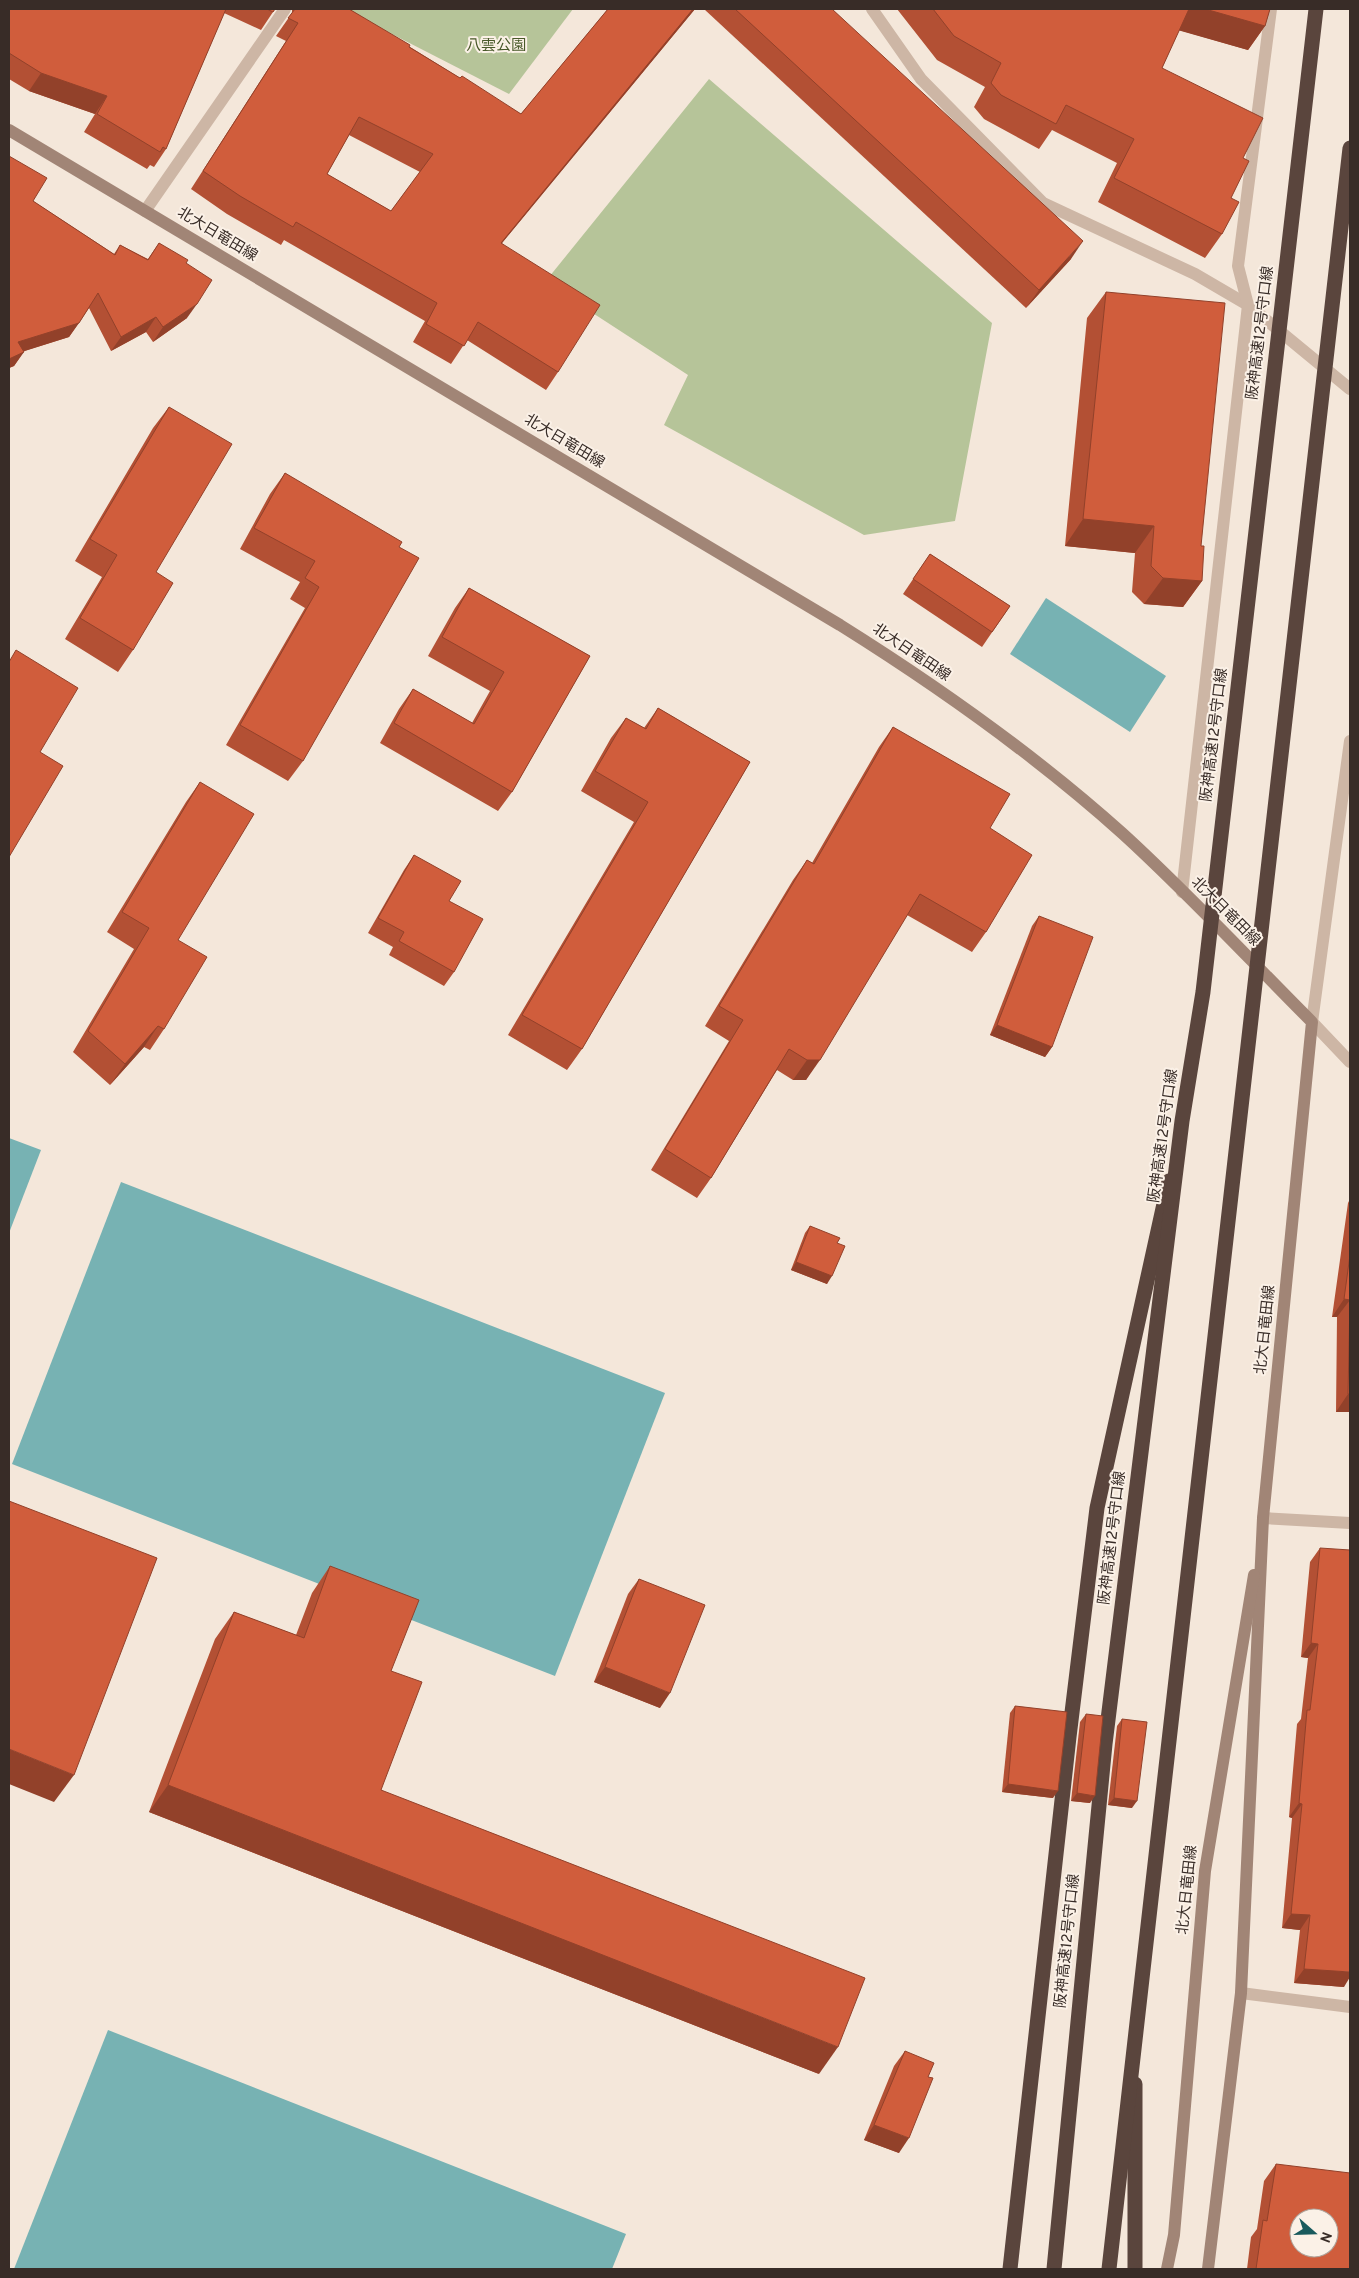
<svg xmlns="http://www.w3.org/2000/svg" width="1359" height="2278" font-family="Overpass,'Noto Sans JP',sans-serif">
<rect width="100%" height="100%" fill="#f4e7da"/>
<g fill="#b6c499">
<polygon points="343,9 573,9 509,94"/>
<polygon points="709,79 992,323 955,521 864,535 664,425 688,375 545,282"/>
</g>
<g fill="#77b2b3">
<polygon points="1046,598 1166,676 1130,732 1010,654"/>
<polygon points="9,1138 41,1150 9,1233"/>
<polygon points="121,1182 665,1393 555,1676 12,1464"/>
<polygon points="108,2030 626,2234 612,2269 14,2269"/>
</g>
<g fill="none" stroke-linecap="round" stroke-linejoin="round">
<g stroke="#cdb6a5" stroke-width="12">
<polyline points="872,9 921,79 1043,203 1195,274 1248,305 1350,389"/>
<polyline points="145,211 285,9"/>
<polyline points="1182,892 1248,305 1238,266 1271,9"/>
<polyline points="1312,1022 1350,741"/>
<polyline points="1263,1518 1350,1523"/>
<polyline points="1241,1993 1350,2007"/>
</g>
<polyline stroke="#cdb6a5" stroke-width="12" points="1312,1022 1350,1062"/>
<g stroke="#a18576" stroke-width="12">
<path d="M9 130 840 625C939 687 1035 755 1122 833 1188 893 1249 959 1312 1022L1263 1518 1241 1993 1208 2269"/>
<polyline points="1167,2269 1174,2235 1205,1871 1254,1575"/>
</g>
<g stroke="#5a453d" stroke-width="15">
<polyline points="1135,2084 1135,2269"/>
<polyline points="1010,2269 1069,1737 1097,1508 1169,1181"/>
</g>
<g stroke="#5a453d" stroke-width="15">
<polyline points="1054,2269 1105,1744 1182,1121 1203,992 1316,9"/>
<polyline points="1109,2269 1350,148"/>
</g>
</g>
<g fill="#b35034" fill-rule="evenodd">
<polygon points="9,9 275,9 261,30 224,13 166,149 154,167 150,165 147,169 84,132 95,114 29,91 9,79"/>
<path d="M292 9H349L460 78 521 114 608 9H695L502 243 558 372 546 390 467 340 451 364 413 342 425 321 284 240 281 245 227 214 191 189 286 41 276 36 292 13ZM349 135 420 172 391 211 327 174Z"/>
<polygon points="704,9 832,9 1071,259 1026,308"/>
<polygon points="897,9 1270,9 1265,26 1248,50 1179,30 1162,68 1243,158 1231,198 1222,234 1205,258 1098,202 1117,163 1052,130 1039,149 984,119 974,107 985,87 937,60"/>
<polygon points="9,156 33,201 114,254 120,245 148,259 159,243 186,263 187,318 153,342 146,332 111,351 89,308 69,337 24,351 14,366 9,368"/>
<polygon points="1106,292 1201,546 1202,581 1183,607 1144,604 1132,592 1135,553 1065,546 1087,318"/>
<polygon points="169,407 156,572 133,650 118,672 65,639 102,577 75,561 153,428"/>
<polygon points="285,473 399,547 303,761 288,781 226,745 305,608 290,599 300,582 240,549 270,494"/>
<polygon points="930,554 1010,606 982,647 903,594"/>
<polygon points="469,588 590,656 512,792 498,811 380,743 399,709 413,689 472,723 490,691 428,656 455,608"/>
<polygon points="658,708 750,762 582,1049 567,1070 508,1035 634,822 581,791 611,738 626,718 644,728"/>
<polygon points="893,727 990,828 986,932 972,952 907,915 806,1080 793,1080 777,1070 711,1178 697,1198 651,1170 729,1041 705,1026 793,880 807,860 812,863 879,747"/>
<polygon points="200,782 178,940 164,1029 150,1050 144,1047 110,1085 73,1052 134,949 107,932 186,802"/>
<polygon points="414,855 449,901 454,972 444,986 389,955 393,947 368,933 404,870"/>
<polygon points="1039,916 1052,1047 1045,1057 990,1035 1032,926"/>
<polygon points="1350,1199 1350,1412 1336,1412 1337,1317 1332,1317 1348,1203"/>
<polygon points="810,1226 837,1243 827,1284 791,1270 805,1233"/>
<polygon points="1320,1548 1344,1987 1294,1983 1300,1930 1282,1928 1292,1818 1289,1817 1297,1724 1301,1719 1308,1658 1301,1657 1310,1562"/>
<polygon points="330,1566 391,1671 381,1790 819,2074 149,1812 215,1639 234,1612 296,1635 312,1593"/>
<polygon points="639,1579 660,1708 594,1682 628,1594"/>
<polygon points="1015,1706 1053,1798 1002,1792 1010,1713"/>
<polygon points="1086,1714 1090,1803 1071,1801 1080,1722"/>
<polygon points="1122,1719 1132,1808 1108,1805 1117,1726"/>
<polygon points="905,2051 899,2153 864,2140 894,2066"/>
<polygon points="1276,2164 1350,2269 1247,2269 1251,2237 1257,2229 1264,2181"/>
</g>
<g fill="#92412a">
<polygon points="693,9 695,9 488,260 501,243"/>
<polygon points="1188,9 1205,9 1265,26 1248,50 1174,29"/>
<polygon points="41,73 107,96 95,114 29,91"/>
<polygon points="1083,241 1071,259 1026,308 1039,290"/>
<polygon points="197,304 187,318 153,342 163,327"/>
<polygon points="156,317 146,332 111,351 121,337"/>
<polygon points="79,323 69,337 9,356 18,342"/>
<polygon points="24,352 14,366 9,368 9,359"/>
<polygon points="1083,519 1154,526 1135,553 1065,546"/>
<polygon points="1163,578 1202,581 1183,607 1144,604"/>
<polygon points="997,1025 1052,1047 1045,1057 990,1035"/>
<polygon points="158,1026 144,1047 110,1085 125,1064"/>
<polygon points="807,1060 820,1060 806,1080 793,1080"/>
<polygon points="796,1262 832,1276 827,1284 791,1270"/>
<polygon points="1344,1299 1350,1300 1337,1317 1332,1317"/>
<polygon points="1348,1394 1350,1394 1350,1412 1336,1412"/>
<polygon points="1311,1643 1318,1644 1308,1658 1301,1657"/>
<polygon points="605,1667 670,1693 660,1708 594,1682"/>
<polygon points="9,1749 74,1775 54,1802 9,1784"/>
<polygon points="1008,1784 1058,1791 1053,1798 1002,1792"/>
<polygon points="168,1785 838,2047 819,2074 149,1812"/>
<polygon points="1077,1793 1095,1796 1090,1803 1071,1801"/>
<polygon points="1114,1798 1137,1801 1132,1808 1108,1805"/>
<polygon points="1299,1803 1302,1804 1292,1818 1289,1817"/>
<polygon points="1291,1914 1310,1915 1300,1930 1282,1928"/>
<polygon points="1304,1969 1350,1972 1350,1977 1344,1987 1294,1983"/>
<polygon points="874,2125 909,2138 899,2153 864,2140"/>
</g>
<g fill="#d05d3c" stroke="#92412a" fill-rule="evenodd">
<polygon points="9,9 226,9 166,149 163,147 160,152 97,114 107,96 41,73 9,53"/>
<polygon points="267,9 275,9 273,12"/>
<path d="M295 9H349L410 45 409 47 460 78 462 76 521 114 608 9H693L501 243 600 305 558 372 478 322 464 346 426 324 437 303 296 222 293 227 240 196 203 171 298 23 288 18ZM359 117 433 154 391 211 327 174Z"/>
<polygon points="735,9 832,9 1083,241 1039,290"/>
<polygon points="933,9 1189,9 1162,68 1263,118 1243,158 1249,161 1231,198 1239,202 1222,234 1114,178 1134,139 1066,105 1056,124 1001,95 991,83 1001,63 954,36"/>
<polygon points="1205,9 1270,9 1265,26"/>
<polygon points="9,156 47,178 33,201 115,255 120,245 148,260 159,243 188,260 186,263 212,280 197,304 163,327 156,317 121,337 98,293 79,323 18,342 24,352 9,359"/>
<polygon points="1106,292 1225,303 1201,546 1204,546 1202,581 1163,578 1151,566 1154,526 1083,519"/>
<polygon points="169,407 232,444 156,572 173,583 133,650 80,618 117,555 90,539"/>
<polygon points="285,473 402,542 399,547 419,558 303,761 240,725 319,587 305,578 315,561 254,528"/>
<polygon points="930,554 1010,606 992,632 913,579"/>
<polygon points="469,588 590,656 512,792 394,723 413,689 474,724 504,672 442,637"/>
<polygon points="16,650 78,688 40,752 63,766 9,857 9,662"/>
<polygon points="658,708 750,762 582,1049 522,1015 648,802 595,771 626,718 646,729"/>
<polygon points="893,727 1010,794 990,828 1032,855 986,932 920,894 820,1060 807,1060 789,1049 711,1178 665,1149 743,1020 719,1006 807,860 814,864"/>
<polygon points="200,782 254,814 178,940 207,957 164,1029 158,1026 125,1064 88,1031 149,928 122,912"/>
<polygon points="414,855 461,881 449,901 483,919 454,972 399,941 404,932 378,918"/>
<polygon points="1039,916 1093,937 1052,1047 997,1025"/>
<polygon points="810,1226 840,1238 837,1243 845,1246 832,1276 796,1262"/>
<polygon points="1350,1255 1350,1394 1348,1394 1350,1300 1344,1299"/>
<polygon points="9,1501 157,1558 74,1775 9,1749"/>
<polygon points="1320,1548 1350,1550 1350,1972 1304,1969 1310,1915 1291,1914 1302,1804 1299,1803 1307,1710 1310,1710 1318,1644 1311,1643"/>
<polygon points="330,1566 419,1600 391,1671 422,1682 381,1790 865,1978 838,2047 168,1785 234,1612 304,1638"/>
<polygon points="639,1579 705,1605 670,1693 605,1667"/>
<polygon points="1015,1706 1067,1712 1058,1791 1008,1784"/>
<polygon points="1086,1714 1103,1716 1095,1796 1077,1793"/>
<polygon points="1122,1719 1147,1722 1137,1801 1114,1798"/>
<polygon points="905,2051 934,2063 928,2077 933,2078 909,2138 874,2125"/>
<path d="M1276 2164 1350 2173V2269H1256L1263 2220 1267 2221ZM1299 2218H1329V2248H1299Z"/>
</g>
<g text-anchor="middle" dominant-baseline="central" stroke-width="4" stroke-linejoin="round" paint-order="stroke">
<g font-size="15" fill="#485829" stroke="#fbf1e7">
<text x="496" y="46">八雲公園</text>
</g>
<g font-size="15" fill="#382c27" stroke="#fbf1e7">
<text transform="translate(217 235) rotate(31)">北大日竜田線</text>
<text transform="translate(1261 333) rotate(-83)">阪神高速12号守口線</text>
<text transform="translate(564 442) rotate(31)">北大日竜田線</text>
<text transform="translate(911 653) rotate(34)">北大日竜田線</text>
<text transform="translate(1215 735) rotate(-83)">阪神高速12号守口線</text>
<text transform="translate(1225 912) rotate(45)">北大日竜田線</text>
<text transform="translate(1164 1136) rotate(-82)">阪神高速12号守口線</text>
<text transform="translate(1266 1330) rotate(-84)">北大日竜田線</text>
<text transform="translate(1113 1538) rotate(-83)">阪神高速12号守口線</text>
<text transform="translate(1188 1890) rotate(-84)">北大日竜田線</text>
<text transform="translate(1068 1941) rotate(-84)">阪神高速12号守口線</text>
</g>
</g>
<rect width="1359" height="2278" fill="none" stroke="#382c27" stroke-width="20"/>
<g transform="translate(1314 2233) rotate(110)"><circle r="24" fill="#fbf1e7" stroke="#ada29a"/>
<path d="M0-4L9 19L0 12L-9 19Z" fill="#195a5d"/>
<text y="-8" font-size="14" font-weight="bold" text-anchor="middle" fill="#382c27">N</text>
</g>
</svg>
